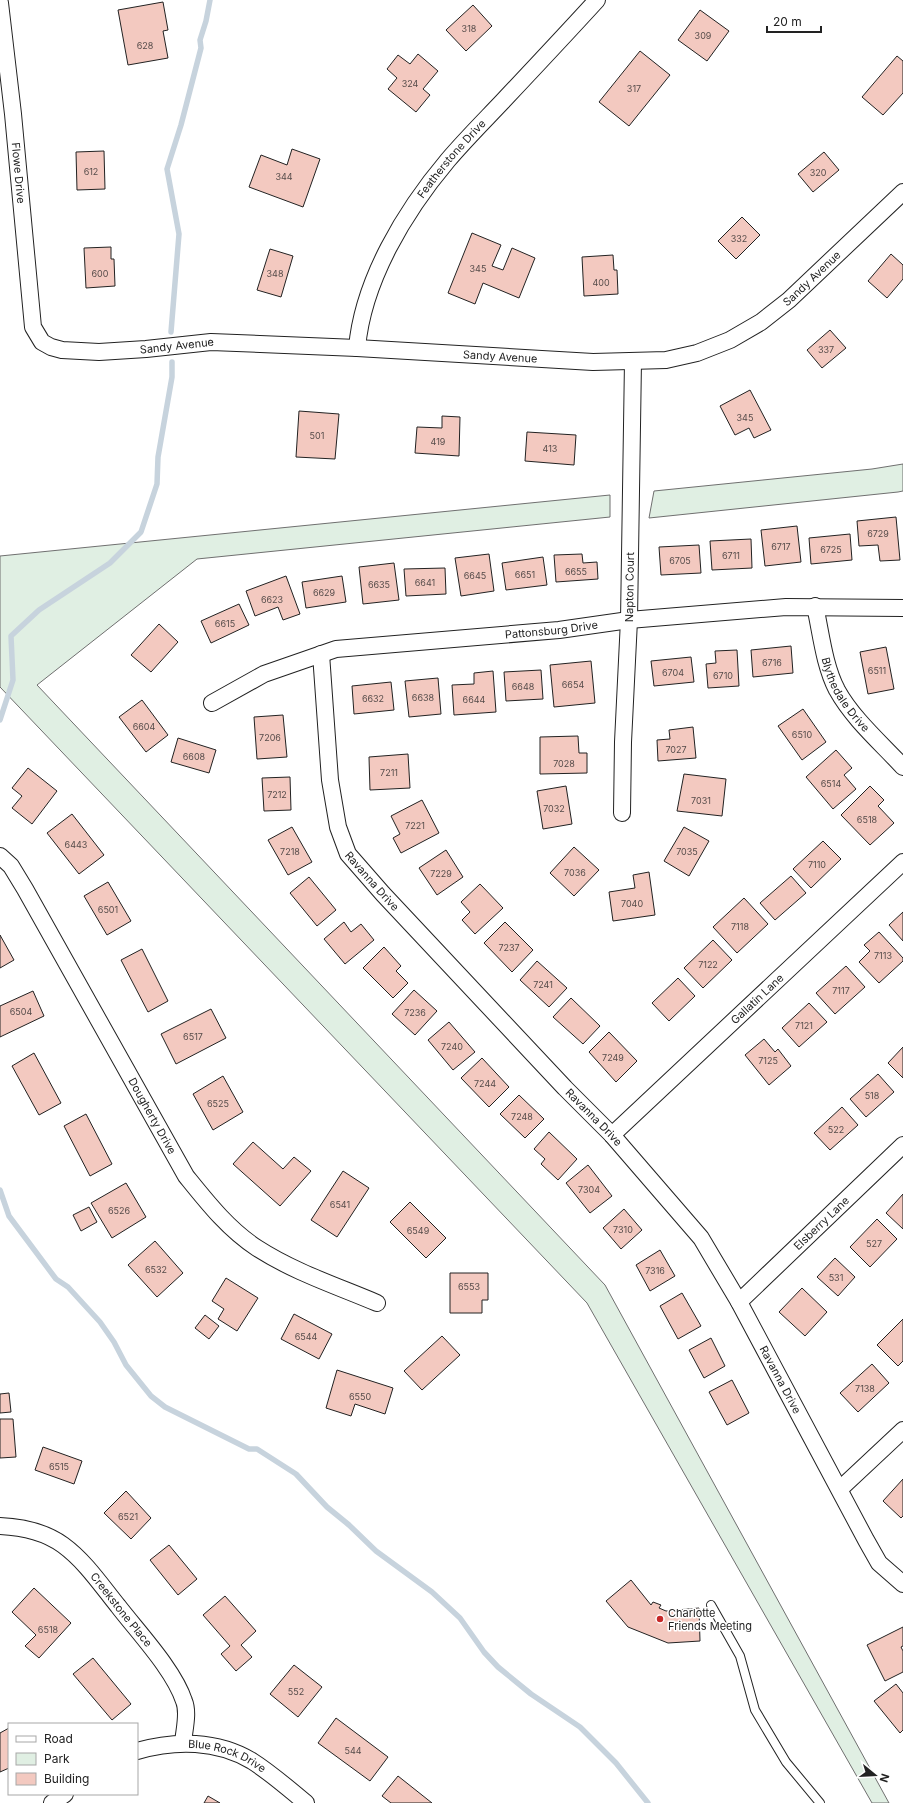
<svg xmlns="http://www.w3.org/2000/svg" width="903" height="1803" font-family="Inter,sans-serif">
<rect width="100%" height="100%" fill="#fff"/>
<g fill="#e0efe3" stroke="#6f6f6f">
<polygon points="903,464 903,491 898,492 649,518 654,491 872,469"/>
<polygon points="610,495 610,517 197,559 37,685 605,1285 889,1803 872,1803 587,1303 0,687 0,556"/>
</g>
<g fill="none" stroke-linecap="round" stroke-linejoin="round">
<g stroke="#c7d3dd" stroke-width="5.5">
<polyline points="171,332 179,234 167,169 181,125 201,48 200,40 206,21 210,0"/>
<polyline points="0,720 13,680 11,636 39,610 110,563 141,532 157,484 158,457 172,377 172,362"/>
<polyline points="0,1190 9,1216 56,1279 68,1287 100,1322 114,1342 126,1365 151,1396 165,1407 249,1449 257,1449 296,1474 327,1507 349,1525 376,1551 432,1592 460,1618 484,1652 498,1667 531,1694 580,1727 616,1763 648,1803"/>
</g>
</g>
<g fill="#f3c9c0" stroke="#222">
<polygon points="163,2 168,30 163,31 168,58 128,65 118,10"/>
<polygon points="473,5 492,26 466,51 446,30"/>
<polygon points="700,10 729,31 707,61 678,40"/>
<polygon points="640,51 670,75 629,126 599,102"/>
<polygon points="418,54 438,71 423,89 430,95 416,112 388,89 397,78 387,69 398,55 410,64"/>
<polygon points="897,56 903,61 903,93 883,115 862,97"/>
<polygon points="292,149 320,159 303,207 249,187 261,155 287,165"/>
<polygon points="104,151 105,189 77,190 76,152"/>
<polygon points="824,152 839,170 813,192 798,174"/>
<polygon points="742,217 760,235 736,259 718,241"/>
<polygon points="472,233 501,245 492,266 503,270 512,248 535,258 519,298 483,283 475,304 448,293"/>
<polygon points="111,247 111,259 114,259 115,286 86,288 84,248"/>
<polygon points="270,249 293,256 281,297 257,290"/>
<polygon points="891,254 903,265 903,279 887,298 868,281"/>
<polygon points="613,255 614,270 617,270 618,294 584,296 582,257"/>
<polygon points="830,330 846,348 822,368 807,350"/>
<polygon points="750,390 771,430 754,438 749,428 735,435 720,406"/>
<polygon points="299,411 339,414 335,459 296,457"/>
<polygon points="442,416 460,417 459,456 415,453 417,427 442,428"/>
<polygon points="527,432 576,435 574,465 525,461"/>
<polygon points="896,517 900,560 880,561 878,545 859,546 857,521"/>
<polygon points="797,526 801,562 765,566 761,530"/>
<polygon points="850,534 852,560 811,564 809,538"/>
<polygon points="751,539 752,568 712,570 710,541"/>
<polygon points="699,545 701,573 661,575 659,547"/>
<polygon points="489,554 494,591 461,596 455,558"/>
<polygon points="582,554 583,563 597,562 598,579 556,582 554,555"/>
<polygon points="543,557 547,585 506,590 502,563"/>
<polygon points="394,563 399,600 363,604 359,567"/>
<polygon points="445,568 446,594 406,596 404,569"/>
<polygon points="286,576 300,614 283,620 278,607 255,616 246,591"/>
<polygon points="342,576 346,602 306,608 302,582"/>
<polygon points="239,604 249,625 211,643 201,621"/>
<polygon points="159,624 178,642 151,672 131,655"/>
<polygon points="791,646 793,673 753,677 751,650"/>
<polygon points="886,647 894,689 868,694 860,652"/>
<polygon points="737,650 739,686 708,688 706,664 716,663 715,651"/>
<polygon points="691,657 694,682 654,686 651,661"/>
<polygon points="591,661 595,703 554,707 550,665"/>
<polygon points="541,670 543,699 506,701 504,672"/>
<polygon points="493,671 496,712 454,715 452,685 474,684 474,673"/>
<polygon points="438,678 441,714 409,717 405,681"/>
<polygon points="391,682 394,710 354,714 352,686"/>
<polygon points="142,700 168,735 146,752 119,717"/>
<polygon points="803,709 826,742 802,760 778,726"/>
<polygon points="283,715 287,757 257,759 254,717"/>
<polygon points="693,727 696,758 658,761 657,740 670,739 669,730"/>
<polygon points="578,736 579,753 587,753 587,773 540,774 540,737"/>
<polygon points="178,738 216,750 209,773 171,762"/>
<polygon points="836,750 852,768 844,775 856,789 833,809 806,777"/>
<polygon points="408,754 410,788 370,790 369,757"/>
<polygon points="28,768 57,791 32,824 12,808 22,796 12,788"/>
<polygon points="684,774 726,779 722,816 677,811"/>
<polygon points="290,777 291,810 264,811 262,778"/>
<polygon points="566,786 572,824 543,829 537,791"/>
<polygon points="870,786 884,800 878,806 894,823 870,845 841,815"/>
<polygon points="422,800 439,833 401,853 393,838 400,834 391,816"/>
<polygon points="72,814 104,855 79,874 47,833"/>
<polygon points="292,827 312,862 288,875 268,840"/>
<polygon points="684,827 709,841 689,876 664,861"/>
<polygon points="823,841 841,859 811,888 793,869"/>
<polygon points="574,847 599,870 574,896 550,873"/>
<polygon points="446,850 463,877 437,895 419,868"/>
<polygon points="649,872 655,915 613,921 609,892 635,888 633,875"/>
<polygon points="791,876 806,893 775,920 760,903"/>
<polygon points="309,877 336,910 317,926 290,893"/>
<polygon points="108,882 131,921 107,935 84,896"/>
<polygon points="480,884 503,908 475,934 462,920 470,912 461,902"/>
<polygon points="744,898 768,924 737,953 713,927"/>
<polygon points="903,912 903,941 889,925"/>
<polygon points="344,922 351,932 361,924 374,940 345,964 324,939"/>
<polygon points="505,922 533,950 512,972 484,943"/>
<polygon points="879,932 903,958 903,961 879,983 859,962 870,951 864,945"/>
<polygon points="0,935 14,960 0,968"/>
<polygon points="713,940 732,960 703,988 684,968"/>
<polygon points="384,947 401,966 396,971 408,983 393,998 363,968"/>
<polygon points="142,949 168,1001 148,1012 121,960"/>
<polygon points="537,961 567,988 549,1007 520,980"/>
<polygon points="846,966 865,987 835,1014 816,993"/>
<polygon points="678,978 695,996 669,1021 652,1003"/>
<polygon points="414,990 437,1011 415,1035 392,1014"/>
<polygon points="33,991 44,1016 0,1037 0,1006"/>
<polygon points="571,998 600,1026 583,1044 553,1017"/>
<polygon points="809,1003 827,1022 799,1047 782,1028"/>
<polygon points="211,1009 226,1038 176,1064 161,1034"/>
<polygon points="449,1022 475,1052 453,1070 428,1040"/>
<polygon points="609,1032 637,1061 616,1082 589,1052"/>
<polygon points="764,1039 775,1052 778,1049 791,1066 769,1085 745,1055"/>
<polygon points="903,1047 903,1078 888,1063"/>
<polygon points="34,1053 61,1103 39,1115 12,1066"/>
<polygon points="482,1058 509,1087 489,1107 461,1078"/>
<polygon points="878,1074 894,1092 866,1117 850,1099"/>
<polygon points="223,1076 243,1112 213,1130 193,1094"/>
<polygon points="519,1095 544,1119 525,1138 500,1114"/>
<polygon points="842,1107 858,1125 830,1150 814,1133"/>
<polygon points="86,1114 112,1164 90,1176 64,1126"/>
<polygon points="549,1132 577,1159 558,1180 541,1164 545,1159 534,1149"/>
<polygon points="253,1142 283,1169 294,1157 311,1171 280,1206 233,1164"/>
<polygon points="588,1165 612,1196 590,1213 566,1183"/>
<polygon points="343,1171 369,1188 337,1237 311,1220"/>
<polygon points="126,1183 146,1217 112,1238 91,1203"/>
<polygon points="903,1194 903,1229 886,1213"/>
<polygon points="410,1202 446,1238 426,1258 390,1222"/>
<polygon points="89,1207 97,1222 81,1231 73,1215"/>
<polygon points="624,1209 642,1230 621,1249 603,1228"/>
<polygon points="877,1219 897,1239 870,1267 850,1247"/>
<polygon points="155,1241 183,1273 157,1297 128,1265"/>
<polygon points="660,1250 675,1276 650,1291 636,1265"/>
<polygon points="835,1258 855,1277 838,1296 817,1277"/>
<polygon points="450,1273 488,1273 488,1300 482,1300 482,1313 450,1313"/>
<polygon points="226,1278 258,1298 237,1331 218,1319 224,1309 212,1301"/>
<polygon points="802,1288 827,1312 805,1336 779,1312"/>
<polygon points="682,1293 701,1326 678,1339 660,1306"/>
<polygon points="294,1314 332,1334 319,1359 281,1339"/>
<polygon points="205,1315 219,1326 209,1339 195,1328"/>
<polygon points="903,1319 903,1361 898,1366 877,1345"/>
<polygon points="442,1336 460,1355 422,1390 404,1371"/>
<polygon points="711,1338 725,1366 704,1378 689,1350"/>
<polygon points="872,1364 889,1383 858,1412 840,1393"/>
<polygon points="337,1370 393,1388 385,1414 355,1404 351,1416 326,1408"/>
<polygon points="732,1380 749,1413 727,1425 709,1392"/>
<polygon points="9,1393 11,1412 0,1413 0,1394"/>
<polygon points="0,1419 13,1419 16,1457 0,1458"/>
<polygon points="43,1447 82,1461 74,1484 35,1470"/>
<polygon points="903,1479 903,1516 901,1518 883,1501"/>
<polygon points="126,1491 151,1518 131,1539 104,1513"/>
<polygon points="169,1545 197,1579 178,1595 150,1560"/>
<polygon points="631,1580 651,1605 653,1602 661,1605 659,1608 666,1611 699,1608 700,1641 668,1643 628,1627 606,1601"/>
<polygon points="34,1588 71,1623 39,1658 25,1646 36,1635 12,1612"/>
<polygon points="225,1596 256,1631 241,1645 252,1657 236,1671 221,1654 230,1646 203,1615"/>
<polygon points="903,1627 903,1646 901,1647 903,1651 903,1672 885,1681 867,1645"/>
<polygon points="93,1658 131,1704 112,1720 73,1674"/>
<polygon points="294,1665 322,1687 298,1717 270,1694"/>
<polygon points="896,1684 903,1693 903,1730 900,1733 874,1701"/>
<polygon points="336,1718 388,1757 370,1781 318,1743"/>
<polygon points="9,1728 9,1768 0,1772 0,1733"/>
<polygon points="398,1776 432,1803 391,1803 382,1796"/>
<polygon points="208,1796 220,1803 204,1803"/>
</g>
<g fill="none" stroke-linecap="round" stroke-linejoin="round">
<g stroke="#222" stroke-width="10">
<polyline id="service" points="711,1605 740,1656 755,1710 786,1762 820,1803"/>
</g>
<g stroke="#222" stroke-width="18">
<g id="minor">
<path id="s1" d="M0 3 13 114 33 327 42 342 51 347 62 350 99 352 146 349 211 342 357 348 593 362 666 360 697 353 730 340 761 322 789 300 903 192"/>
<path id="s2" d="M357 348C363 280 405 211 448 160 465 140 484 121 502 102 534 68 566 34 597 0"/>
<path id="s3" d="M815 606C821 633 824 665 837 690 853 719 881 743 903 767"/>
<path id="s4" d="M321 654 330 780 338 827 348 854 383 894 565 1088 612 1135 701 1238 739 1302 866 1540 879 1563 903 1584"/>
<path id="s5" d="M212 703 264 674 336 649 559 630 629 620 786 607 903 608"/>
<path id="s6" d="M622 813 623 742 629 620 633 361"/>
<path id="s7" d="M0 856 11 866 25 889 186 1176C207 1202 228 1229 257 1248 294 1272 337 1286 377 1303"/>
<path id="s8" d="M612 1135 903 862"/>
<path id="s9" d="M739 1302 903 1145"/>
<polyline points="840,1489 903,1430"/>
<path id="s10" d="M0 1526C22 1527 45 1532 63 1545 85 1561 101 1585 118 1606 138 1632 174 1670 184 1701 189 1713 184 1730 183 1743"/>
<path id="s11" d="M137 1751C175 1740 217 1740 252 1761 271 1773 289 1789 306 1803"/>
<polyline points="52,1803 65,1794"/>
</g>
</g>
<use href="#service" stroke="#fff" stroke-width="8"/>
<use href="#minor" stroke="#fff" stroke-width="16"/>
</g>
<circle fill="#c62828" stroke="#fff" stroke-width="1.5" cx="660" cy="1619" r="4"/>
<g text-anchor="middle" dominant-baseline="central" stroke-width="3" stroke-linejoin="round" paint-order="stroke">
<g font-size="9" fill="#564c4a">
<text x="469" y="28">318</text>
<text x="703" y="35">309</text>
<text x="145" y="45">628</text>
<text x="410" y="83">324</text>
<text x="634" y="88">317</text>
<text x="91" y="171">612</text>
<text x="818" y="172">320</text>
<text x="284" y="176">344</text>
<text x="739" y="238">332</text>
<text x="478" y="268">345</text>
<text x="100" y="273">600</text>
<text x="275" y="273">348</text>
<text x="601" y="282">400</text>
<text x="826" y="349">337</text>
<text x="745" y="417">345</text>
<text x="317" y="435">501</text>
<text x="438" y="441">419</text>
<text x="550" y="448">413</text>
<text x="878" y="533">6729</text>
<text x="781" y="546">6717</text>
<text x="831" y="549">6725</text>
<text x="731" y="555">6711</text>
<text x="680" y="560">6705</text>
<text x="576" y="571">6655</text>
<text x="525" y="574">6651</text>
<text x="475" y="575">6645</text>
<text x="425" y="582">6641</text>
<text x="379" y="584">6635</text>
<text x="324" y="592">6629</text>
<text x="272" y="599">6623</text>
<text x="225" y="623">6615</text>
<text x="772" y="662">6716</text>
<text x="877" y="670">6511</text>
<text x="673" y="672">6704</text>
<text x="723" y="675">6710</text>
<text x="573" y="684">6654</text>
<text x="523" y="686">6648</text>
<text x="423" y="697">6638</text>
<text x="373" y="698">6632</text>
<text x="474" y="699">6644</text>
<text x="144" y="726">6604</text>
<text x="802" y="734">6510</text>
<text x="270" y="737">7206</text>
<text x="676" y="749">7027</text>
<text x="194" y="756">6608</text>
<text x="564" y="763">7028</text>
<text x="389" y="772">7211</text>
<text x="831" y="783">6514</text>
<text x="277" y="794">7212</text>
<text x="701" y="800">7031</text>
<text x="554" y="808">7032</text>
<text x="867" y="819">6518</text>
<text x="415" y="825">7221</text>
<text x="76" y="844">6443</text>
<text x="290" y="851">7218</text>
<text x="687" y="851">7035</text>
<text x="817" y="864">7110</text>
<text x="575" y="872">7036</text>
<text x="441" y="873">7229</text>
<text x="632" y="903">7040</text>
<text x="108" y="909">6501</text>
<text x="740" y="926">7118</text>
<text x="509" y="947">7237</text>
<text x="883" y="955">7113</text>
<text x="708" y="964">7122</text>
<text x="543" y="984">7241</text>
<text x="841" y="990">7117</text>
<text x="21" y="1011">6504</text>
<text x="415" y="1012">7236</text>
<text x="804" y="1025">7121</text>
<text x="193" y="1036">6517</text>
<text x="452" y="1046">7240</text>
<text x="613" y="1057">7249</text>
<text x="768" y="1060">7125</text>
<text x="485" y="1083">7244</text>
<text x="872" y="1095">518</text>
<text x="218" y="1103">6525</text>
<text x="522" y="1116">7248</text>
<text x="836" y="1129">522</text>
<text x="589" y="1189">7304</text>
<text x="340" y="1204">6541</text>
<text x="119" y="1210">6526</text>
<text x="623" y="1229">7310</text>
<text x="418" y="1230">6549</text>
<text x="874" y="1243">527</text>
<text x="156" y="1269">6532</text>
<text x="655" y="1270">7316</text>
<text x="836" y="1277">531</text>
<text x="469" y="1286">6553</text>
<text x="306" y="1336">6544</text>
<text x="865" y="1388">7138</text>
<text x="360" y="1396">6550</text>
<text x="59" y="1466">6515</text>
<text x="128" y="1516">6521</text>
<text x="48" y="1629">6518</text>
<text x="296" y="1691">552</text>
<text x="353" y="1750">544</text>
</g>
<g font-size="11" fill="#222" stroke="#fff">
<text stroke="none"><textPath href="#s2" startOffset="215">Featherstone Drive</textPath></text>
<text stroke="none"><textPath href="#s1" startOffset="171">Flowe Drive</textPath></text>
<text stroke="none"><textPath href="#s1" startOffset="1140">Sandy Avenue</textPath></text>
<text stroke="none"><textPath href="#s1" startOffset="480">Sandy Avenue</textPath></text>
<text stroke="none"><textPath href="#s1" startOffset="804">Sandy Avenue</textPath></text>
<text stroke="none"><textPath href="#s6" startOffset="226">Napton Court</textPath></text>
<text stroke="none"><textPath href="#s5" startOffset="352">Pattonsburg Drive</textPath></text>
<text stroke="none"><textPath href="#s3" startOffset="95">Blythedale Drive</textPath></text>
<text stroke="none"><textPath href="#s4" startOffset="239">Ravanna Drive</textPath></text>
<text stroke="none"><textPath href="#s8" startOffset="199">Gallatin Lane</textPath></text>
<text stroke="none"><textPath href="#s7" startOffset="302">Dougherty Drive</textPath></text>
<text stroke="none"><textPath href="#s4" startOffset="563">Ravanna Drive</textPath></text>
<text stroke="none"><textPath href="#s9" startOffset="114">Elsberry Lane</textPath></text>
<text stroke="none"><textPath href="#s4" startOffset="887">Ravanna Drive</textPath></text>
<text stroke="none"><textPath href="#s10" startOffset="154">Creekstone Place</textPath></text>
<text stroke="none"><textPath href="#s11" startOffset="93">Blue Rock Drive</textPath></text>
</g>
<g font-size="11" fill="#222" stroke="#fff" text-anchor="start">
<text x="668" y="1613">Charlotte<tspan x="668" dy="13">Friends Meeting</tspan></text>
</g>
</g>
<rect x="8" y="1723" width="130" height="72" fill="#ffffff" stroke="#a7a7a7"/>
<rect x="16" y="1736" width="20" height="6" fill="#ffffff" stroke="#a7a7a7"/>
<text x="44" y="1743" font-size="12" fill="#222222">Road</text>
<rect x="16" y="1753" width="20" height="12" fill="#e0efe3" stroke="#a7a7a7"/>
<text x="44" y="1763" font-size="12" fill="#222222">Park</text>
<rect x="16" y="1773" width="20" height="12" fill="#f3c9c0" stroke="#a7a7a7"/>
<text x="44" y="1783" font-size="12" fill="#222222">Building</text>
<g transform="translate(875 1775) rotate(108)" stroke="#ffffff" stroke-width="3" paint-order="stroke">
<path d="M0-3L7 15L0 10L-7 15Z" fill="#222222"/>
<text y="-6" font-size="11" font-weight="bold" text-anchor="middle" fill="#222222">N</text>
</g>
<path d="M767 26v6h54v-6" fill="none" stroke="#222222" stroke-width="2"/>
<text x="773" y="26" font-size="12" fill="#222222" stroke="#ffffff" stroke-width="3" paint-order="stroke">20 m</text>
</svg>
